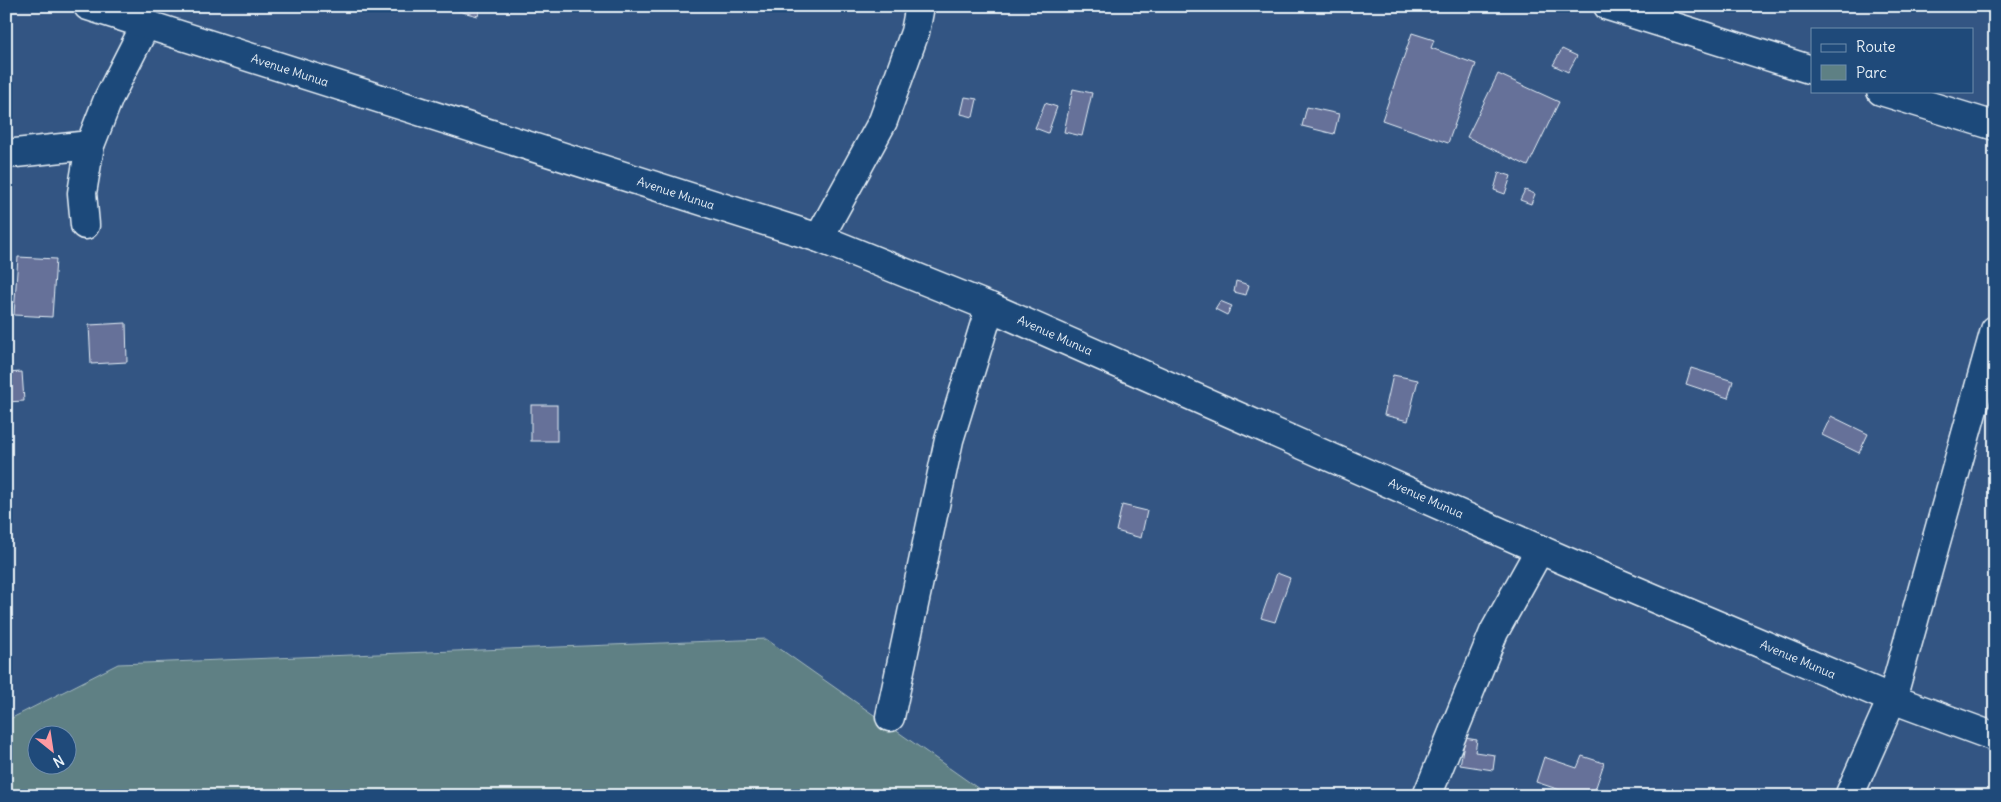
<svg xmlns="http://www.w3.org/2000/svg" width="2001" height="802" font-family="Delius,sans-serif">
<rect width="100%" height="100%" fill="#335583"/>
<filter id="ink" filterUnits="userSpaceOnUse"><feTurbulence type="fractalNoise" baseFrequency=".02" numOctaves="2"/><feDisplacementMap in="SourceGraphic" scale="10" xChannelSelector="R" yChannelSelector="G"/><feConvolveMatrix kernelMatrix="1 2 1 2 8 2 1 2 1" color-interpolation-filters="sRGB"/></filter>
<g filter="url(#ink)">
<path fill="#5e8084" stroke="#a3b8be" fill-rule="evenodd" d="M766 639 989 796H6V721L118 664ZM38 734H68V764H38Z"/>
<g fill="#667199" stroke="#e8f1f8">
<polygon points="439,6 481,6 478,16"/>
<polygon points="1412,33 1434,40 1431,48 1476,64 1448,143 1382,120"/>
<polygon points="1562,49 1577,56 1568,72 1553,65"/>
<polygon points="1498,74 1559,102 1528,166 1467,137"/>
<polygon points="1073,89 1092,93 1082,136 1064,132"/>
<polygon points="965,97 977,99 973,117 961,114"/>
<polygon points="1045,103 1057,107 1048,133 1035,128"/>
<polygon points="1307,107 1339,114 1334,134 1302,126"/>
<polygon points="1499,172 1511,176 1505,194 1494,190"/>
<polygon points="1525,190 1535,194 1531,204 1520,200"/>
<polygon points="18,257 56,259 52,317 14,315"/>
<polygon points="1236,281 1249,285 1246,295 1234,292"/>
<polygon points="1220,301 1232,306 1227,315 1215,309"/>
<polygon points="126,323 127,362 91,364 89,325"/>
<polygon points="1691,368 1733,381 1728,398 1686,384"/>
<polygon points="22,372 24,401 6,402 6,373"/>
<polygon points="1393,375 1418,380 1408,421 1384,415"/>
<rect x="531" y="405" width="26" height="36"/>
<polygon points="1831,416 1868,434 1859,453 1822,435"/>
<polygon points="1122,505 1147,511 1141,538 1116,531"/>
<polygon points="1277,573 1290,578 1275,622 1261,618"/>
<polygon points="1465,738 1477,740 1475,752 1495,755 1493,770 1460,765"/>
<polygon points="1582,756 1604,763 1593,796 1578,796 1536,782 1544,757 1577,768"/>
</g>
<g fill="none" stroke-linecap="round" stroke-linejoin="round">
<g stroke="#e8f1f8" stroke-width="31">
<g id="minor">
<polyline points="1608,6 1812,70"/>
<polyline points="1881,91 1995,126"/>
<polyline points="6,154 90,145"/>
<polyline points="85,225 82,193 90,145 109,97 146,24"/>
<polyline points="819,238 883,121 915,32 920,6"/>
<polyline points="890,717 949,440 990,307"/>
<polyline points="1427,796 1494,632 1540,549"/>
<polyline points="1849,796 1892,699 1995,330"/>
</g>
</g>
<g stroke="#e8f1f8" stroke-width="31">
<polyline id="major" points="88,6 819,238 990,307 1566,561 1892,699 1995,737"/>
</g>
<use href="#minor" stroke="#1f4a7a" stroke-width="28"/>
<use href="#major" stroke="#1f4a7a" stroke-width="28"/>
</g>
</g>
<g text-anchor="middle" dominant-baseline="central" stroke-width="5" stroke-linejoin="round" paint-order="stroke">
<g font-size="12" fill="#e8f1f8" stroke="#1f4a7a">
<text transform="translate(290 70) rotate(18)">Avenue Munua</text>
<text transform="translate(676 193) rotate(18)">Avenue Munua</text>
<text transform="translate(1055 335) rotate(24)">Avenue Munua</text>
<text transform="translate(1426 498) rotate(24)">Avenue Munua</text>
<text transform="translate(1798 659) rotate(23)">Avenue Munua</text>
</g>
</g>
<rect width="2001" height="802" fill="none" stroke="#1f4a7a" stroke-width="25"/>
<rect x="12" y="12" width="1976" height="777" fill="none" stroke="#e8f1f8" stroke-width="2" filter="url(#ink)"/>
<rect x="1811" y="28" width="162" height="65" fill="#1f4a7a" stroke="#6f8dac"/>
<rect x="1821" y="44" width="25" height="8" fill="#1f4a7a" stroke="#6f8dac"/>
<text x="1856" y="52" font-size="15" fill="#e8f1f8">Route</text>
<rect x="1821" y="65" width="25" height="15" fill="#5e8084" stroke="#6f8dac"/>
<text x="1856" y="78" font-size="15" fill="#e8f1f8">Parc</text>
<g transform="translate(52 750) rotate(150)"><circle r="24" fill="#1f4a7a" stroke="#6f8dac"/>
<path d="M0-4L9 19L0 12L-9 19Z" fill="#ff9aa2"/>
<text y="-8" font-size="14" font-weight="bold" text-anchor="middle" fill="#e8f1f8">N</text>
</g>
</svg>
